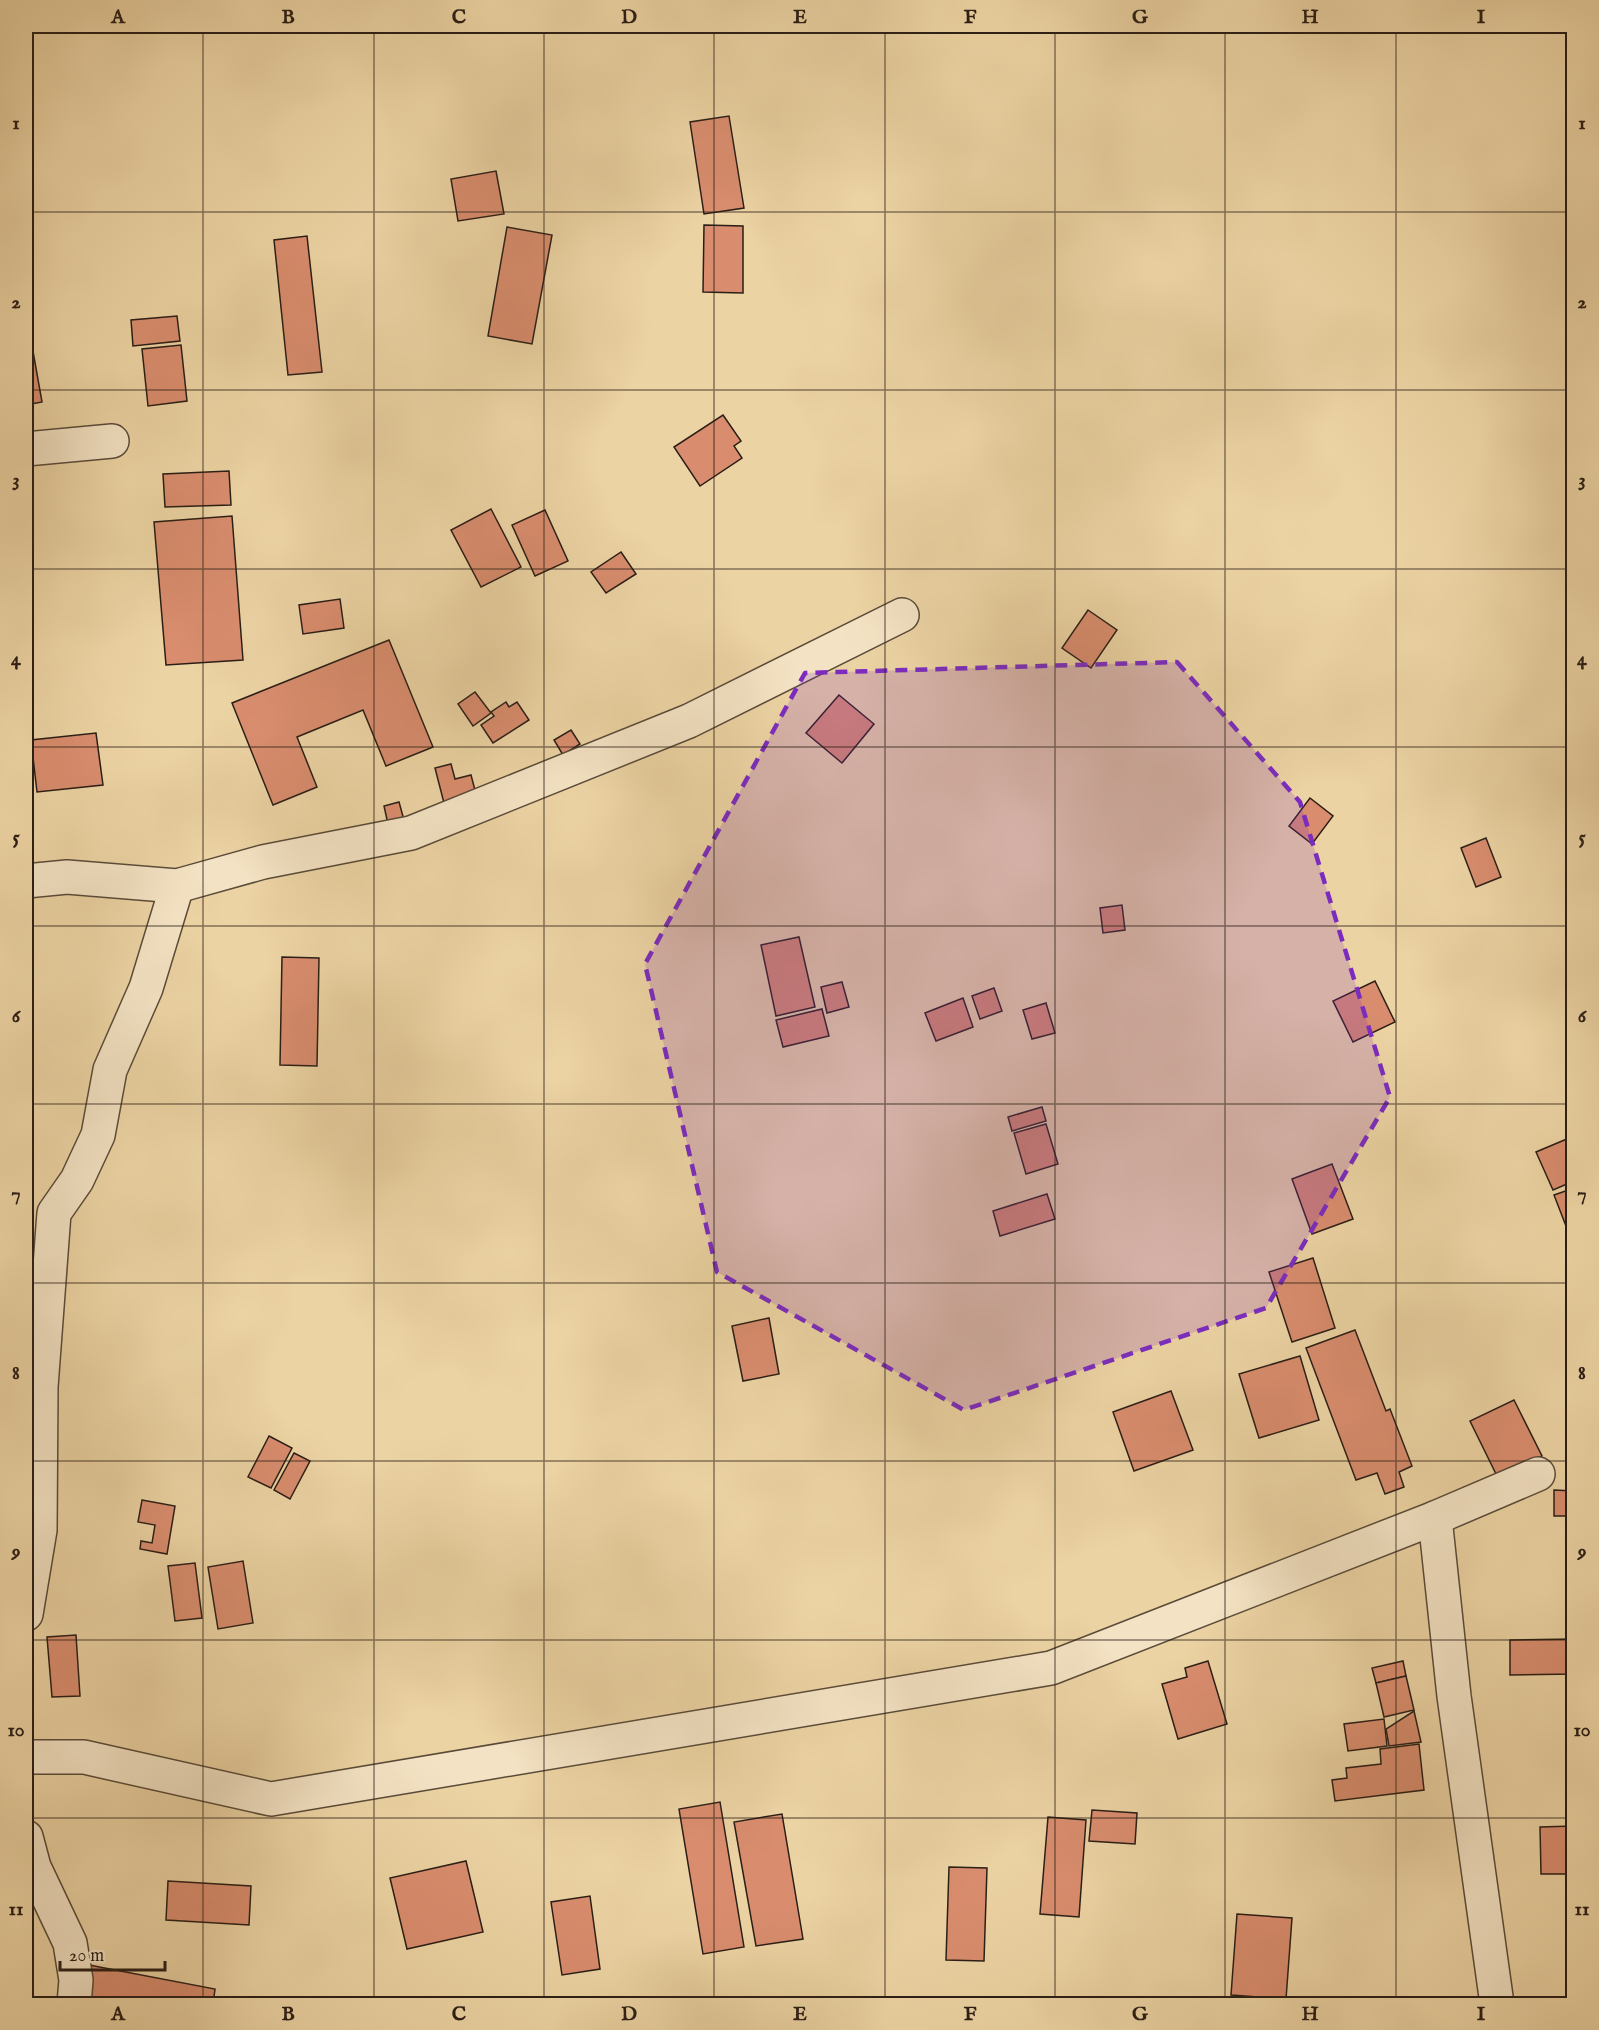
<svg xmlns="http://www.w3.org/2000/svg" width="1599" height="2030" font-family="'IM FELL English',serif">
<rect width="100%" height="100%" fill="#ecd3a3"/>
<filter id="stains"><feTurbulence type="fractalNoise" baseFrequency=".00333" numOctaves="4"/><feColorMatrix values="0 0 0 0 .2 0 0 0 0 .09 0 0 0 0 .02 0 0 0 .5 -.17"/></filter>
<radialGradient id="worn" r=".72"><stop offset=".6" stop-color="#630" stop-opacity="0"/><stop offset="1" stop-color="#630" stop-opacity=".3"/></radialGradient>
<g fill="#d98d6e" stroke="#2a1e16" stroke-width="1.5">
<polygon points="729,116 744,208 704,214 690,122"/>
<polygon points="496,171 504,214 458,221 451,179"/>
<polygon points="704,225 743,226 743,293 703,292"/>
<polygon points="507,227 552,235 532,344 488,336"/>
<polygon points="307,236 322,372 288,375 274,240"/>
<polygon points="26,312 42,402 26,405"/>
<polygon points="177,316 180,341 133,346 131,320"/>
<polygon points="181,345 187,401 148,406 142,349"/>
<polygon points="723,415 741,441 734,446 742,458 700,486 674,447"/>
<polygon points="229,471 231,505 165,507 163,474"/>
<polygon points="491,509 521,567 481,587 451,530"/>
<polygon points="545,510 568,561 535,576 512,525"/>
<polygon points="232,516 243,660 166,665 154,522"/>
<polygon points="621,552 636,574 606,593 591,572"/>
<polygon points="340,599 344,628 303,634 299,605"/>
<polygon points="1088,610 1117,630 1091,668 1062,648"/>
<polygon points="389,640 433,747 386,766 363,710 297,737 317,787 273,805 232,703"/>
<polygon points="475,692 491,713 473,726 458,704"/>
<polygon points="839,695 874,724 842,763 806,733"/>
<polygon points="506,702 509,707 517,702 529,720 493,743 481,725 494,716 491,712"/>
<polygon points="571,730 580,744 563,755 554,740"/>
<polygon points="96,733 103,785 37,792 31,740"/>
<polygon points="451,764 455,779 471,775 476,794 445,807 435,768"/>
<polygon points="1310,798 1333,816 1312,844 1289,826"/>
<polygon points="399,802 404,820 388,824 384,806"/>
<polygon points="1486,838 1501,877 1476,887 1461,848"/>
<polygon points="1122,905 1125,930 1103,933 1100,908"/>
<polygon points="799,937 815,1007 776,1016 761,945"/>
<polygon points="282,957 319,958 317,1066 280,1065"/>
<polygon points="1375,981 1395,1022 1353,1042 1333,1001"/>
<polygon points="842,982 849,1007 827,1013 821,987"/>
<polygon points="994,988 1002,1011 980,1019 972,996"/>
<polygon points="963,998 973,1027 936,1041 925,1013"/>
<polygon points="1046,1003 1055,1033 1032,1039 1023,1010"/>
<polygon points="822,1009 829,1036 783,1047 776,1020"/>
<polygon points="1042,1107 1046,1121 1012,1131 1008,1117"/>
<polygon points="1046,1124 1058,1164 1026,1174 1014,1133"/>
<polygon points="1574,1136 1574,1181 1553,1190 1536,1152"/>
<polygon points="1332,1164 1353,1219 1312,1234 1292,1179"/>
<polygon points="1574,1188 1574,1223 1566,1226 1554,1195"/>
<polygon points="1047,1194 1055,1219 1000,1236 993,1211"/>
<polygon points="1574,1225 1574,1244 1567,1227"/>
<polygon points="1313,1258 1335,1328 1292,1342 1269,1272"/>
<polygon points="769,1318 779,1374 743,1381 732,1326"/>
<polygon points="1355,1330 1386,1411 1390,1409 1412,1466 1399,1472 1404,1487 1385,1494 1377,1473 1356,1480 1306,1348"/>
<polygon points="1300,1356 1319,1420 1259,1438 1239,1374"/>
<polygon points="1171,1391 1193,1450 1134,1471 1113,1412"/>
<polygon points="1514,1400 1542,1456 1498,1478 1470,1421"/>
<polygon points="269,1436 292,1448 271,1488 248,1477"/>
<polygon points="294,1453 310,1461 290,1499 274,1490"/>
<polygon points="1554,1490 1574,1491 1574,1516 1554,1516"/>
<polygon points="142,1500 175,1506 167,1554 140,1549 141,1541 152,1543 155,1525 138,1522"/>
<polygon points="243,1561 253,1623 218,1629 208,1567"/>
<polygon points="195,1563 202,1618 175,1621 168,1566"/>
<polygon points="76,1635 80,1696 52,1697 47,1637"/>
<polygon points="1574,1639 1574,1674 1510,1675 1510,1640"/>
<polygon points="1208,1661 1227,1724 1178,1739 1162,1684 1187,1677 1185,1668"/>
<polygon points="1403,1661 1406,1676 1376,1683 1372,1668"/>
<polygon points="1406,1676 1414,1710 1384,1717 1376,1683"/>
<polygon points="1414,1711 1421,1742 1389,1746 1386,1729"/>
<polygon points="1384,1719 1387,1746 1348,1751 1344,1724"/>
<polygon points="1419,1744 1424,1790 1335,1801 1332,1780 1347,1778 1346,1768 1381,1764 1380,1749"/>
<polygon points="720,1802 744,1947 703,1954 679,1809"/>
<polygon points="1092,1810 1137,1813 1135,1844 1089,1841"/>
<polygon points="782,1814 803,1939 756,1946 734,1822"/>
<polygon points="1048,1817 1086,1820 1079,1917 1040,1914"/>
<polygon points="1574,1826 1574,1874 1541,1874 1540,1827"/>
<polygon points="466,1861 483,1932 407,1949 390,1878"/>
<polygon points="949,1867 987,1868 984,1961 946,1960"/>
<polygon points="168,1881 251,1886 249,1925 166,1920"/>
<polygon points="590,1896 600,1969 562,1975 551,1902"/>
<polygon points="1237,1914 1292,1918 1286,1999 1231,1995"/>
<polygon points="89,1965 215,1989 213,2004 82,2004"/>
</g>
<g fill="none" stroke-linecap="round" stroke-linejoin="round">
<g stroke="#5a4b39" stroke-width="36">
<g id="minor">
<polyline points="26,449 112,441"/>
<polyline points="26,881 67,877 177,886 263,862 411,833 689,721 902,615"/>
<polyline points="1435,1518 1454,1696 1497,2004"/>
<polyline points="26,1614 40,1530 41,1387 54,1213 77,1180 98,1135 110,1070 146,988 177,886"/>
<polyline points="26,1757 84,1757 271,1799 1051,1668 1435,1518 1538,1474"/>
<polyline points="26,1837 34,1867 70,1943 76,1980 74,2004"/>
</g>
</g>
<use href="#minor" stroke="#f3e2c3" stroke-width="33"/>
</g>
<path fill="#7b2cbf" fill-opacity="0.2" stroke="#7b2cbf" stroke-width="4.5" stroke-dasharray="12 8" stroke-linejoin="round" d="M1177 662 1300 802 1390 1097 1266 1308 964 1410 717 1272 645 964 805 673Z"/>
<path fill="none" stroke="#2a1e16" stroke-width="1.5" stroke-opacity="0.55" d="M203 26V2004M374 26V2004M544 26V2004M714 26V2004M885 26V2004M1055 26V2004M1225 26V2004M1396 26V2004M26 212H1574M26 390H1574M26 569H1574M26 747H1574M26 926H1574M26 1104H1574M26 1283H1574M26 1461H1574M26 1640H1574M26 1818H1574"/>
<rect width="1599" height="2030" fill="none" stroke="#ecd3a3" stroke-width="66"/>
<path d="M60 1961v9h105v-9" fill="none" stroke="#2a1e16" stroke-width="3"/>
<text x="69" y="1961" font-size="18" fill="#2a1e16" stroke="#f3e2c3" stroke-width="4.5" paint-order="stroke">20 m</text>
<rect x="33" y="33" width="1533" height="1964" fill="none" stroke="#2a1e16" stroke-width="2"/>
<g font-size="20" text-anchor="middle" font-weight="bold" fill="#2a1e16">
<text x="118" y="23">A</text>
<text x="288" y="23">B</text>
<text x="459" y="23">C</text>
<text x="629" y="23">D</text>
<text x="800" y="23">E</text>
<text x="970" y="23">F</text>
<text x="1140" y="23">G</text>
<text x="1310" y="23">H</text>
<text x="1481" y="23">I</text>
<text x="16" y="129">1</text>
<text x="1582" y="129">1</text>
<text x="16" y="308">2</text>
<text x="1582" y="308">2</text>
<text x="16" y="486">3</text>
<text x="1582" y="486">3</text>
<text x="16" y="665">4</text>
<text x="1582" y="665">4</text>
<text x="16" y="843">5</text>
<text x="1582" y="843">5</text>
<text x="16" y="1022">6</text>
<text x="1582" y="1022">6</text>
<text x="16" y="1200">7</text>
<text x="1582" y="1200">7</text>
<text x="16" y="1379">8</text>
<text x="1582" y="1379">8</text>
<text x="16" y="1557">9</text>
<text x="1582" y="1557">9</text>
<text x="16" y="1736">10</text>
<text x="1582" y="1736">10</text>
<text x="16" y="1915">11</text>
<text x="1582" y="1915">11</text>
<text x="118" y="2020">A</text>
<text x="288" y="2020">B</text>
<text x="459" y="2020">C</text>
<text x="629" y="2020">D</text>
<text x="800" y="2020">E</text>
<text x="970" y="2020">F</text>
<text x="1140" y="2020">G</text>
<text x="1310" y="2020">H</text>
<text x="1481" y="2020">I</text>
</g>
<rect width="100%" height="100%" filter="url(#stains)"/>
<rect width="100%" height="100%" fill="url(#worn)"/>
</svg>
